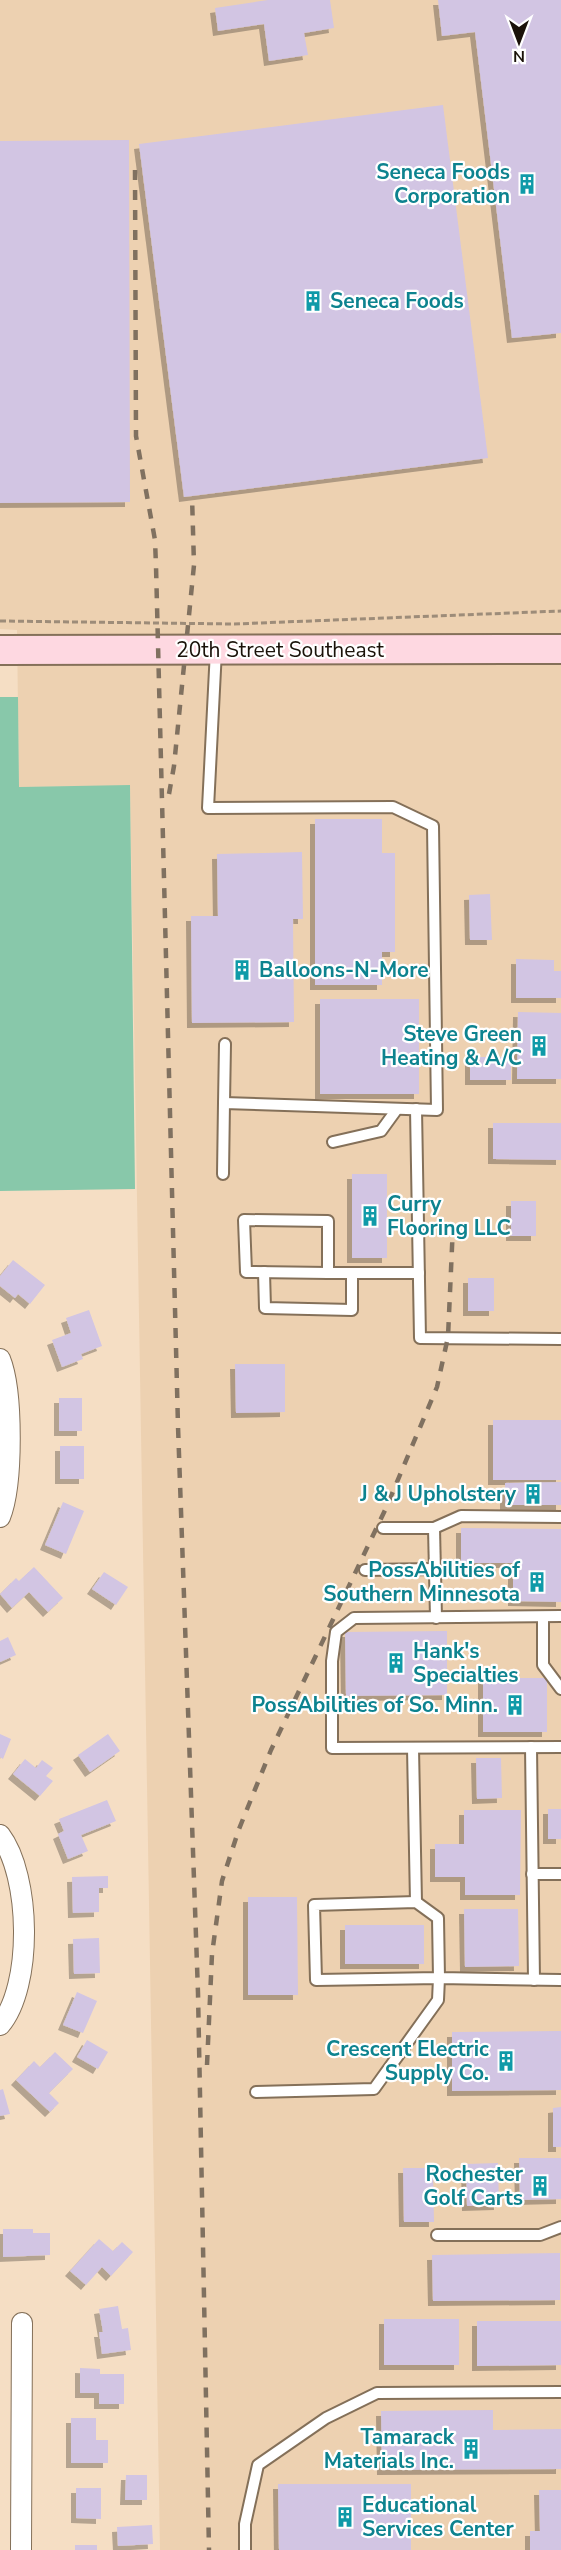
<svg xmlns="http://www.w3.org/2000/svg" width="561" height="2550" font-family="'Nunito Sans',sans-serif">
<defs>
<filter id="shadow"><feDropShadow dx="-5" dy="5" stdDeviation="0" flood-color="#0004"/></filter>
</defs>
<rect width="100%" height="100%" fill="#f5dec4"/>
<polygon fill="#edd1b1" points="0,0 561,0 561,2550 160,2550 130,786 19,787 17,630 0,629"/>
<polygon fill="#88c8aa" points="0,697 18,697 19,787 130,785 135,1189 0,1191"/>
<g fill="#d2c5e3" filter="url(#shadow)">
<polygon points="268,0 330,0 334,28 304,33 308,55 269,61 264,24 218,31 215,8"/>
<polygon points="438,0 561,0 561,333 512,338 475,32 442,36"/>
<polygon points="443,105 488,458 184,497 139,144"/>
<polygon points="129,140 130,502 0,503 0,141"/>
<polygon points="315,819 382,819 382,853 395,853 395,952 382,952 382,985 315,985"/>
<polygon points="302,852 303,919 293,919 294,1022 192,1023 191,916 218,916 217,854"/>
<polygon points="490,894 492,940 470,940 469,895"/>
<polygon points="516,959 554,960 554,971 561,971 561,998 516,998"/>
<rect x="320" y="999" width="99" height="95"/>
<polygon points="518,1012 561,1013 561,1079 517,1079"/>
<rect x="470" y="1057" width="41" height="23"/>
<polygon points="493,1123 561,1123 561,1160 493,1159"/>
<rect x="352" y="1174" width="35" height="84"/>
<rect x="511" y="1201" width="25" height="35"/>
<polygon points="13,1260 45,1285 30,1304 18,1294 15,1298 0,1286 0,1276"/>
<rect x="468" y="1278" width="26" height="33"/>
<polygon points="89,1310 102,1346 81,1354 83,1359 62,1367 52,1340 71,1333 66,1318"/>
<polygon points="235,1364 285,1364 285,1412 236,1413"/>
<rect x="59" y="1398" width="23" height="33"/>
<rect x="493" y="1420" width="68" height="60"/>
<rect x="60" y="1446" width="24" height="33"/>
<polygon points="561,1482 561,1505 505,1505 505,1483"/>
<polygon points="63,1502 84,1511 66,1554 45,1545"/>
<polygon points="461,1528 561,1529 561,1602 513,1601 513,1563 461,1563"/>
<polygon points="34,1567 63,1598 48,1612 29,1592 12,1608 0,1594 16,1578 19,1581"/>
<polygon points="104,1572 128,1587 116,1605 92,1589"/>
<polygon points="447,1631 447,1695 346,1696 345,1632"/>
<polygon points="8,1637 16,1655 0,1662 0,1641"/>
<rect x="483" y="1678" width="64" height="54"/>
<polygon points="0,1734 11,1739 3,1759 0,1757"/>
<polygon points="108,1734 120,1751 90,1772 78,1755"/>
<polygon points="476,1758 501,1758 502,1798 477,1799"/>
<polygon points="25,1759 36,1768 42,1760 53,1768 46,1776 53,1781 40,1796 13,1774"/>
<polygon points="107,1800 116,1821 81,1835 88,1851 68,1859 58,1834 64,1831 59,1819"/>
<rect x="548" y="1809" width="13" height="30"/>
<polygon points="464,1810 521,1810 520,1895 465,1895 465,1877 435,1877 435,1844 464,1844"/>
<polygon points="108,1876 108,1888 99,1888 99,1912 73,1913 72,1877"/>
<polygon points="248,1897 297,1897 298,1995 248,1995"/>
<polygon points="464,1909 518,1909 519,1966 465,1967"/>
<rect x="345" y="1925" width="79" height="39"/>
<polygon points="99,1938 100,1973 74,1974 73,1939"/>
<polygon points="77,1992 97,2001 83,2033 63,2025"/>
<polygon points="561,2031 561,2090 452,2091 452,2032"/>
<polygon points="87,2040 108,2052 98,2069 77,2057"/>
<polygon points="55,2052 73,2069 49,2093 59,2103 50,2112 16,2080 34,2061 40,2067"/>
<polygon points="3,2089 10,2114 0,2116 0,2090"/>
<polygon points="561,2107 561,2147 553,2147 553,2108"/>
<polygon points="519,2158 561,2158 561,2199 520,2200"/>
<polygon points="498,2163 499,2205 467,2206 466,2164"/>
<polygon points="403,2168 433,2168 434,2222 404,2222"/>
<polygon points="3,2229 33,2229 33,2233 50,2233 50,2255 3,2257"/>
<polygon points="99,2239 113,2251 122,2242 133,2252 111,2276 102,2267 86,2285 70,2271"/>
<polygon points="560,2253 560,2300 433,2301 432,2255"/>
<polygon points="118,2306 122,2329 128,2328 131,2350 102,2354 99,2332 103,2332 99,2309"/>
<rect x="384" y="2319" width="75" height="46"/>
<polygon points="477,2321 561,2321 561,2365 477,2366"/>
<polygon points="80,2368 100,2369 100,2374 124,2374 124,2404 99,2404 99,2393 80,2393"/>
<polygon points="493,2410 493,2430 561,2429 561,2469 382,2470 381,2411"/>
<polygon points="71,2418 96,2418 96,2440 108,2440 108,2463 71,2463"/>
<polygon points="126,2475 147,2475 147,2500 125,2500"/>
<polygon points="278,2484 411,2484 411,2550 279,2550"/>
<polygon points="76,2488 101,2488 101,2519 76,2518"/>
<polygon points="539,2490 561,2490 561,2550 530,2550 530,2531 540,2531"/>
<polygon points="152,2525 153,2544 118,2546 117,2527"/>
<rect x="75" y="2545" width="22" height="5"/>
</g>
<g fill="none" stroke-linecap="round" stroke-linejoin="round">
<g stroke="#847059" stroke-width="14">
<g id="lane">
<polyline points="216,650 208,808 393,807 433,826 437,1110 224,1103 223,1174"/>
<polyline points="224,1103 225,1044"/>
<polyline points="416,1109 420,1338 561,1339"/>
<polyline points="333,1142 381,1131 397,1109"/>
<polygon points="244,1220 328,1221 328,1273 246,1272"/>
<polyline points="264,1272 265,1308 352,1310 352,1273"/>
<polyline points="328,1273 419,1273"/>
<polyline points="383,1528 434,1528 461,1516 561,1517"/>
<polyline points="434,1528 436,1618"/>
<polyline points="365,1570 435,1569"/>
<polyline points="561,1616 354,1618 336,1632 332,1661 332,1748 561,1747"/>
<polyline points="543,1617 543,1665 561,1689"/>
<polyline points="531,1747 534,1980"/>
<polyline points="413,1748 416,1902"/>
<polyline points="532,1874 561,1874"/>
<polyline points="256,2092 374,2089 438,2000 439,1978 316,1980 314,1905 416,1902 438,1918 439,1978 561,1980"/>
<polyline points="437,2235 540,2235 561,2227"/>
<polyline points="245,2550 245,2524 258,2465 326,2418 377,2393 561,2392"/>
</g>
</g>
<g stroke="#847059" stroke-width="22">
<g id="street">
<path d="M0 1359C13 1391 13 1485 0 1517"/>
<path d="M0 1835C31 1876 33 1986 0 2025"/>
<polyline points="21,2550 22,2323"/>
</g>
</g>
<g stroke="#847059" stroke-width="32">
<polyline id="secondary" points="0,650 561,649"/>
</g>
<polyline stroke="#9d8c79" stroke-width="3" stroke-dasharray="6 3" stroke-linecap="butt" points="0,621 234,624 561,611"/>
<use href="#lane" stroke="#fff" stroke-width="10"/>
<use href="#street" stroke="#fff" stroke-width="20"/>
<use href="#secondary" stroke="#fed8e1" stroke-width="28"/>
<g stroke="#807160" stroke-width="4.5" stroke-dasharray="10 10" stroke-linecap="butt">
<polyline points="135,170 136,436 155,540 156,566 178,1426 198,1993 209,2550"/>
<polyline points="169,794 174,766 194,565 192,496"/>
<polyline points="207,2065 212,1954 222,1881 239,1829 271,1750 386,1508 437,1387 448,1337 453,1225"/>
</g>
</g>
<defs>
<g id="building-bare" transform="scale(1.62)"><path d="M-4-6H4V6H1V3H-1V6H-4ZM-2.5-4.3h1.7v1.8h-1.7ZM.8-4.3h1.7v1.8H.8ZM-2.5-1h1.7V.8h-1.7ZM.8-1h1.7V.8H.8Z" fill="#0f9aa8" stroke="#fff" stroke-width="2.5" paint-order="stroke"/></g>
</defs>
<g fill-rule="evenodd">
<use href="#building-bare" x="527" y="184"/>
<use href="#building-bare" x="313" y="301"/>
<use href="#building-bare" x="242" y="970"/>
<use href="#building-bare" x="539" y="1046"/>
<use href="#building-bare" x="370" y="1216"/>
<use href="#building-bare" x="533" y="1494"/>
<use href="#building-bare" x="537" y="1582"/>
<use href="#building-bare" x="396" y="1663"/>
<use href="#building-bare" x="515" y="1705"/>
<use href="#building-bare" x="506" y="2061"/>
<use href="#building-bare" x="540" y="2186"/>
<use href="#building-bare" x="471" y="2449"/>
<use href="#building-bare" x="345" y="2517"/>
</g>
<g text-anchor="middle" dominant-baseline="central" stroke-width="4.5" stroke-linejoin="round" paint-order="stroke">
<g font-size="21" font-weight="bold" fill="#0d838f" stroke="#fff" text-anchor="end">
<text x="510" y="172">Seneca Foods<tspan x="510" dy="24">Corporation</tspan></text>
<text x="330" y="301" text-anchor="start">Seneca Foods</text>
<text x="259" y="970" text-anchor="start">Balloons-N-More</text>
<text x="522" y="1034">Steve Green<tspan x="522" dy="24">Heating &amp; A/C</tspan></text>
<text x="387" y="1204" text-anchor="start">Curry<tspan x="387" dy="24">Flooring LLC</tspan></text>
<text x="516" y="1494">J &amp; J Upholstery</text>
<text x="520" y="1570">PossAbilities of<tspan x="520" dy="24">Southern Minnesota</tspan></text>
<text x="413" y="1651" text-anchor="start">Hank's<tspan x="413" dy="24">Specialties</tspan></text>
<text x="498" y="1705">PossAbilities of So. Minn.</text>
<text x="489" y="2049">Crescent Electric<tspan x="489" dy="24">Supply Co.</tspan></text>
<text x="523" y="2174">Rochester<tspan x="523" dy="24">Golf Carts</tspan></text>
<text x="454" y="2437">Tamarack<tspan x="454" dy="24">Materials Inc.</tspan></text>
<text x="362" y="2505" text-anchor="start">Educational<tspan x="362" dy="24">Services Center</tspan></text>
</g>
<g font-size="21" fill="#1a1209" stroke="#fff">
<text x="280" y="650">20th Street Southeast</text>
</g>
</g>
<g transform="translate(519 42) rotate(180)" stroke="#ffffff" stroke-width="4.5" paint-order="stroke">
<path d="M0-4.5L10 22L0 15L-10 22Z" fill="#1a1209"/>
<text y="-9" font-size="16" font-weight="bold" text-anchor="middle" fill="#1a1209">N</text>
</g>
</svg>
